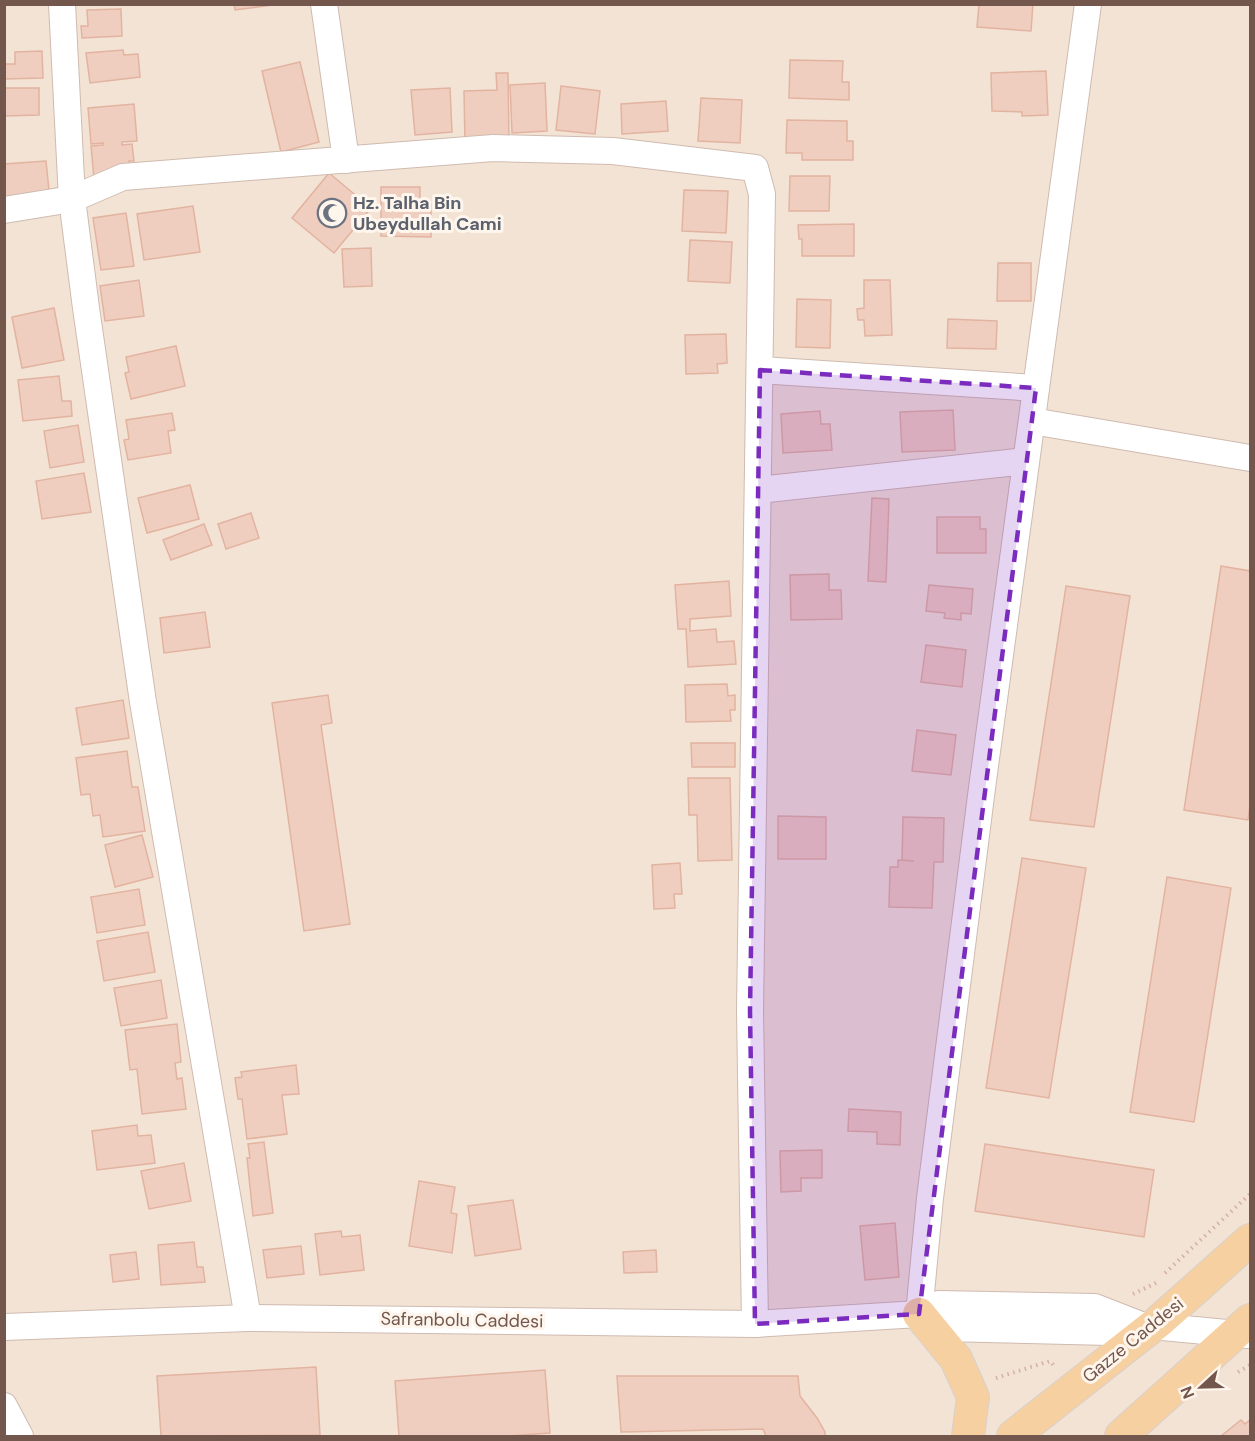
<svg xmlns="http://www.w3.org/2000/svg" width="1255" height="1441" font-family="'DM Sans',sans-serif">
<rect width="100%" height="100%" fill="#fbf2e7"/>
<rect fill="#f3e3d5" x="5" y="5" width="1245" height="1431"/>
<g fill="#f0cebf" stroke="#e2b3a0" stroke-width="1.5">
<polygon points="234,4 280,4 235,10"/>
<polygon points="979,4 1033,4 1031,31 977,27"/>
<polygon points="121,9 122,36 82,38 81,26 88,26 87,10"/>
<polygon points="123,50 124,55 138,54 140,77 90,83 86,53"/>
<polygon points="42,51 43,78 4,79 4,64 15,64 15,52"/>
<polygon points="790,60 843,61 842,82 849,82 849,100 789,98"/>
<polygon points="300,62 319,142 281,152 262,71"/>
<polygon points="1046,71 1048,115 1022,116 1022,112 992,111 991,73"/>
<polygon points="496,73 508,73 509,143 465,143 464,91 497,90"/>
<polygon points="545,83 547,131 512,133 510,85"/>
<polygon points="561,86 600,91 595,134 556,130"/>
<polygon points="4,88 39,88 39,115 4,116"/>
<polygon points="450,88 452,132 415,135 411,90"/>
<polygon points="701,98 742,100 740,143 698,141"/>
<polygon points="666,101 668,131 622,134 621,104"/>
<polygon points="134,104 137,141 122,142 122,145 132,144 134,161 129,161 131,176 94,179 91,146 103,145 103,143 91,144 88,108"/>
<polygon points="787,120 847,121 847,141 853,141 853,160 802,160 802,153 786,153"/>
<polygon points="46,161 50,200 5,203 4,164"/>
<polygon points="329,173 371,208 334,253 292,218"/>
<polygon points="790,176 830,176 829,211 789,211"/>
<polygon points="381,187 420,187 420,204 431,204 431,237 381,236"/>
<polygon points="684,190 728,191 726,233 682,231"/>
<polygon points="193,206 200,252 144,260 137,214"/>
<polygon points="126,213 134,266 101,270 93,218"/>
<polygon points="854,224 854,256 802,256 802,239 799,239 798,225"/>
<polygon points="690,240 732,242 730,283 688,281"/>
<polygon points="371,248 372,286 344,287 342,249"/>
<polygon points="998,263 1031,263 1031,301 997,301"/>
<polygon points="139,280 144,316 105,321 100,286"/>
<polygon points="864,280 890,280 892,335 865,336 864,320 858,320 857,309 864,308"/>
<polygon points="797,299 831,300 830,348 796,347"/>
<polygon points="54,308 64,360 22,368 12,317"/>
<polygon points="948,319 997,321 996,349 947,348"/>
<polygon points="726,334 727,363 717,364 718,373 686,374 685,335"/>
<polygon points="176,346 185,386 131,399 125,373 129,372 126,357"/>
<polygon points="59,376 62,401 71,401 72,416 23,421 18,380"/>
<polygon points="953,410 955,450 902,452 900,412"/>
<polygon points="820,411 821,424 830,424 832,450 783,453 781,414"/>
<polygon points="172,413 175,430 168,431 171,453 128,460 124,440 129,439 126,420"/>
<polygon points="78,425 84,462 50,468 44,431"/>
<polygon points="84,473 91,512 42,519 36,481"/>
<polygon points="190,485 199,519 147,533 138,498"/>
<polygon points="872,498 889,499 886,582 868,581"/>
<polygon points="251,513 259,538 226,549 218,524"/>
<polygon points="937,517 980,517 980,529 986,529 986,553 937,553"/>
<polygon points="204,524 212,545 171,560 163,540"/>
<polygon points="1221,566 1250,571 1250,805 1248,820 1184,810"/>
<polygon points="829,574 829,590 841,590 842,619 791,620 790,575"/>
<polygon points="729,581 731,616 690,619 690,631 716,629 717,642 734,641 736,664 688,667 686,629 678,629 675,585"/>
<polygon points="929,585 973,589 971,614 961,613 961,620 944,618 945,613 926,611"/>
<polygon points="1066,586 1130,596 1094,827 1030,820"/>
<polygon points="205,612 210,647 164,653 160,618"/>
<polygon points="926,645 966,650 962,687 921,682"/>
<polygon points="727,684 728,696 735,695 735,710 730,710 731,721 686,722 685,685"/>
<polygon points="328,695 332,723 321,725 350,924 304,931 272,703"/>
<polygon points="123,700 129,738 82,745 76,708"/>
<polygon points="917,730 956,735 951,775 912,771"/>
<polygon points="691,743 735,743 735,767 692,767"/>
<polygon points="127,751 132,787 138,787 145,831 103,837 100,815 93,816 90,794 81,795 76,758"/>
<polygon points="688,778 730,778 732,860 698,861 697,815 689,815"/>
<polygon points="778,816 826,817 826,859 778,859"/>
<polygon points="903,817 944,818 943,862 934,862 932,908 889,907 890,867 898,867 898,860 914,861 902,860"/>
<polygon points="142,835 153,877 115,887 105,845"/>
<polygon points="1022,858 1086,868 1049,1098 986,1088"/>
<polygon points="680,863 682,894 674,894 675,908 654,909 652,865"/>
<polygon points="1167,877 1231,888 1194,1122 1130,1112"/>
<polygon points="139,889 145,925 97,933 91,897"/>
<polygon points="148,932 155,972 104,981 97,941"/>
<polygon points="161,980 167,1018 121,1026 114,988"/>
<polygon points="177,1024 181,1062 175,1063 177,1079 182,1078 186,1109 142,1114 137,1069 130,1070 125,1030"/>
<polygon points="296,1065 299,1094 282,1095 287,1134 247,1139 242,1099 238,1099 235,1078 242,1077 241,1072"/>
<polygon points="849,1109 901,1112 900,1145 877,1144 877,1132 848,1131"/>
<polygon points="137,1125 138,1136 151,1135 155,1163 97,1170 92,1131"/>
<polygon points="264,1142 273,1213 253,1216 247,1158 250,1158 248,1144"/>
<polygon points="985,1144 1154,1170 1144,1237 975,1211"/>
<polygon points="822,1150 822,1178 801,1178 801,1191 781,1192 780,1151"/>
<polygon points="184,1163 191,1201 149,1209 141,1171"/>
<polygon points="419,1181 455,1187 451,1213 457,1214 452,1253 409,1246"/>
<polygon points="513,1200 521,1249 475,1256 468,1206"/>
<polygon points="895,1223 899,1277 865,1280 860,1226"/>
<polygon points="341,1231 342,1237 360,1235 364,1270 320,1275 315,1234"/>
<polygon points="194,1242 197,1267 203,1267 205,1282 161,1285 158,1245"/>
<polygon points="301,1246 304,1274 267,1278 263,1250"/>
<polygon points="656,1250 657,1272 624,1273 623,1252"/>
<polygon points="136,1252 139,1279 113,1282 110,1255"/>
<polygon points="316,1367 320,1435 161,1436 157,1376"/>
<polygon points="545,1370 550,1433 507,1436 399,1436 395,1381"/>
<polygon points="617,1376 798,1376 800,1396 817,1418 825,1432 825,1436 766,1436 763,1429 621,1432"/>
<polygon points="1241,1420 1245,1424 1250,1420 1250,1436 1221,1436"/>
</g>
<g fill="none" stroke-linecap="round" stroke-linejoin="round">
<g stroke="#cfbbb0" stroke-width="28">
<g id="minor">
<polyline points="62,4 72,199 86,308 143,702 248,1318"/>
<polyline points="324,4 346,160"/>
<polyline points="4,210 72,199 123,177 493,148 613,151 755,168 762,194 750,1011 755,1324"/>
<polyline points="760,370 1036,388"/>
<polyline points="1032,421 1250,458"/>
<polyline points="759,490 1026,461"/>
<polyline points="919,1314 930,1198 982,788 1088,4"/>
<polyline points="1141,1325 1248,1335"/>
<polyline points="4,1327 248,1318 755,1324 919,1314 939,1304 1095,1307 1141,1325 1110,1332 943,1328 919,1314"/>
<polyline points="4,1406 20,1436"/>
</g>
</g>
<g stroke="#d8d0cd" stroke-width="34">
<g id="major">
<polyline points="919,1314 956,1359 973,1397 968,1436"/>
<polyline points="1013,1436 1158,1322 1250,1240"/>
<polyline points="1121,1436 1250,1320"/>
</g>
</g>
<g stroke="#d5b1a2" stroke-width="4" stroke-dasharray="1.5 4.5" stroke-linecap="butt">
<polyline points="1165,1273 1250,1194"/>
<polyline points="1133,1294 1156,1283"/>
<polyline points="1238,1372 1250,1365"/>
<polyline points="996,1378 1050,1361 1055,1367"/>
</g>
<use href="#minor" stroke="#fff" stroke-width="26"/>
<use href="#major" stroke="#f7d0a2" stroke-width="32"/>
</g>
<path fill="#7b2cbf" fill-opacity="0.2" stroke="#7b2cbf" stroke-width="4.5" stroke-dasharray="12 8" stroke-linejoin="round" d="M760 370 1036 388 919 1314 755 1324 750 1011Z"/>
<defs>
<g id="mosque-ring" transform="scale(1.5)"><circle r="9.5" fill="#fef6ed" stroke="#6b7280" stroke-width="1.5"/><path d="M3.5-4.9A6 6 0 1 0 3.5 4.9A5 5 0 1 1 3.5-4.9Z" fill="#6b7280"/></g>
</defs>
<g fill-rule="evenodd">
<use href="#mosque-ring" x="332" y="213"/>
</g>
<g text-anchor="middle" dominant-baseline="central" stroke-width="6" stroke-linejoin="round" paint-order="stroke">
<g font-size="18" font-weight="bold" fill="#5b616d" stroke="#fef6ed" text-anchor="start">
<text x="353" y="203">Hz. Talha Bin<tspan x="353" dy="21">Ubeydullah Cami</tspan></text>
</g>
<g font-size="18" fill="#74574c" stroke="#fef6ed">
<text transform="translate(462 1320) rotate(1)">Safranbolu Caddesi</text>
<text transform="translate(1133 1340) rotate(-39)">Gazze Caddesi</text>
</g>
</g>
<rect width="1255" height="1441" fill="none" stroke="#74574c" stroke-width="12"/>
<g transform="translate(1201 1387) rotate(248)" stroke="#fef6ed" stroke-width="4.5" paint-order="stroke">
<path d="M0-4.5L10 22L0 15L-10 22Z" fill="#74574c"/>
<text y="-9" font-size="16" font-weight="bold" text-anchor="middle" fill="#74574c">N</text>
</g>
</svg>
